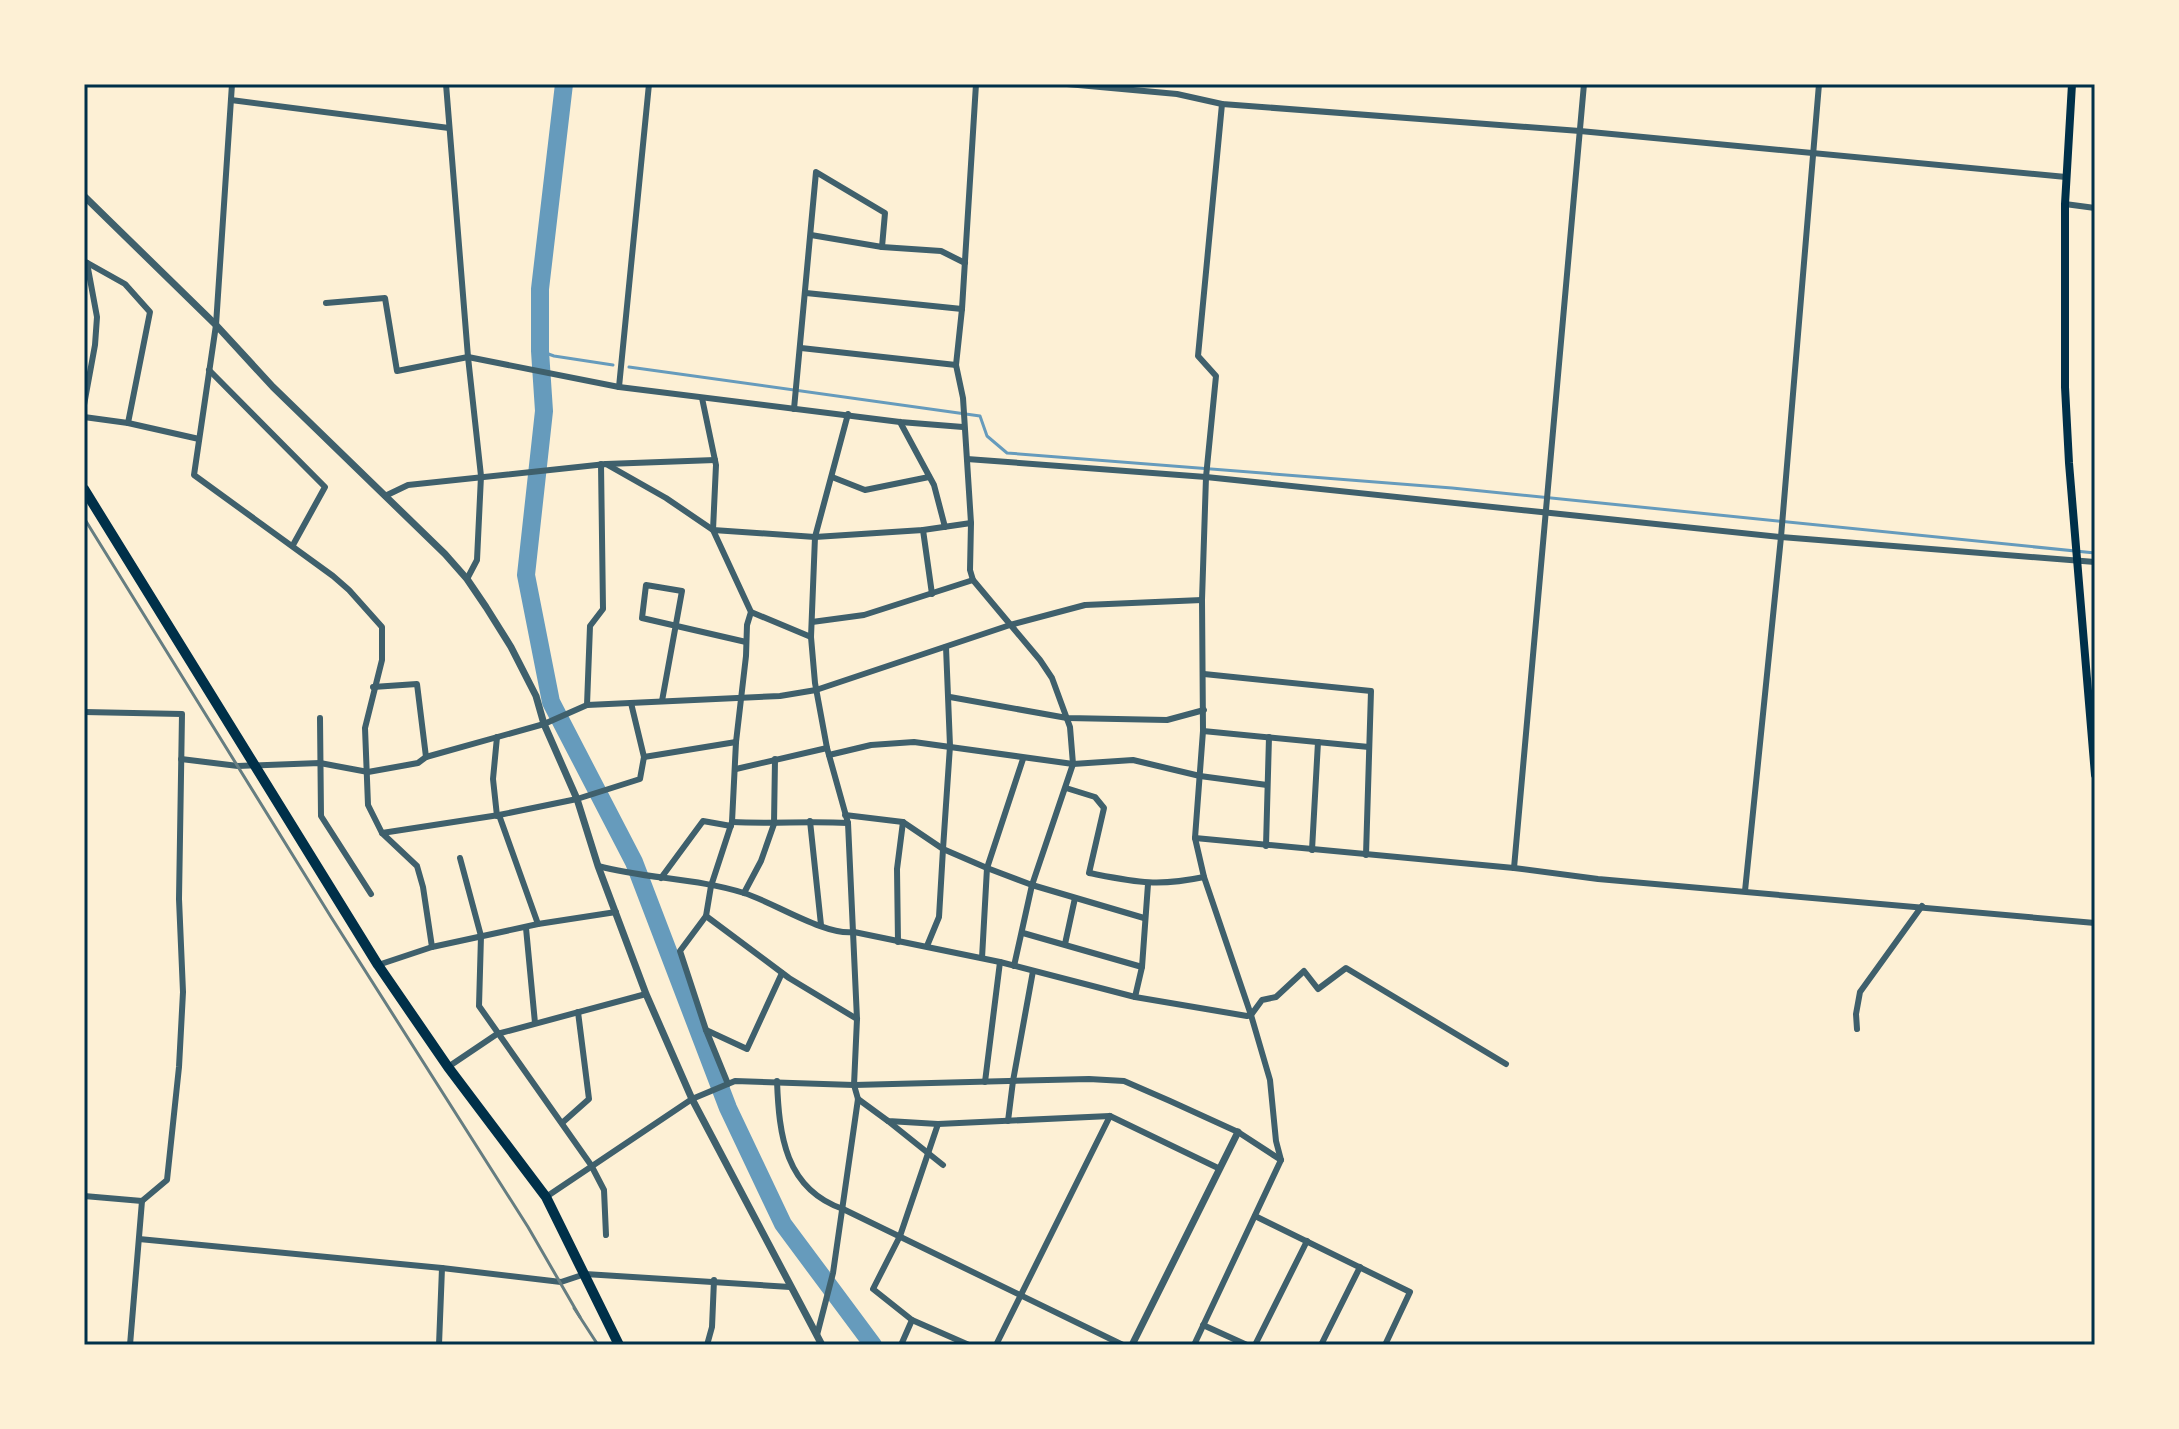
<svg xmlns="http://www.w3.org/2000/svg" width="2179" height="1429" font-family="'IBM Plex Serif',serif">
<rect width="100%" height="100%" fill="#fdf0d5"/>
<g fill="none" stroke-linecap="round" stroke-linejoin="round">
<g stroke="#669bbc" stroke-width="3">
<polyline points="540,351 554,356 613,365"/>
<polyline points="629,367 980,416 987,436 1007,453 1452,488 2095,553"/>
</g>
<polyline stroke="#669bbc" stroke-width="18" points="564,84 540,289 540,351 544,411 526,575 551,702 634,862 728,1108 783,1224 873,1345"/>
<g stroke="#3f606c" stroke-width="6">
<polyline points="232,84 216,325 194,475 333,576 349,590 382,627 382,660 365,728 368,805 382,833 417,866 423,887 432,947"/>
<polyline points="446,84 468,357 481,476 477,560 467,579"/>
<polyline points="976,84 962,309 956,365 963,398 971,523 970,570 973,580 1040,660 1052,678 1070,727 1073,764 1032,885 1014,966"/>
<polyline points="1067,84 1177,94 1222,104 1580,131 2066,177"/>
<polyline points="231,100 449,128"/>
<polyline points="2065,204 2095,208"/>
<polyline points="811,235 882,247 941,251 965,263"/>
<polyline points="84,261 125,284 150,312 128,423"/>
<polyline points="806,293 962,309"/>
<polyline points="326,303 385,298 397,371 468,357 619,387 900,422 963,427"/>
<polyline points="801,348 956,365"/>
<polyline points="209,370 325,487 293,545"/>
<polyline points="619,387 649,84"/>
<polyline points="702,398 716,465 713,530 815,537 923,530 971,523"/>
<polyline points="84,405 95,345 97,317 87,263"/>
<polyline points="794,409 816,172 885,213 882,247"/>
<polyline points="84,417 128,423 199,439"/>
<polyline points="900,422 934,485 945,527"/>
<polyline points="967,459 1206,477 1781,537 2095,562"/>
<polyline points="606,464 715,460"/>
<polyline points="832,477 865,490 929,477"/>
<polyline points="385,496 408,485 606,464 666,498 713,530 751,612 747,625 746,656 736,742 732,822 711,886 706,916 680,951 706,1030 728,1084"/>
<polyline points="923,530 932,594"/>
<polyline points="751,612 811,637"/>
<polyline points="812,622 864,615 973,580"/>
<polyline points="1204,674 1371,691 1366,855"/>
<polyline points="373,687 417,684 426,757"/>
<polyline points="950,697 1067,718 1167,720 1204,710"/>
<polyline points="662,701 682,591 646,585 642,618 746,642"/>
<polyline points="587,705 590,626 603,609 601,464"/>
<polyline points="84,712 182,714 179,899 183,992 179,1067 167,1180 142,1201 84,1196"/>
<polyline points="320,718 321,816 371,894"/>
<polyline points="1203,731 1369,747"/>
<polyline points="497,737 493,779 497,816"/>
<polyline points="829,755 871,745 914,742 1073,764 1133,760 1200,776 1267,785"/>
<polyline points="644,757 736,742"/>
<polyline points="181,759 238,766 320,763 368,772 418,763 426,757 544,724 587,705 780,696 816,690 1010,625 1085,605 1202,600"/>
<polyline points="736,769 827,748"/>
<path d="M1066 788 1095 797 1104 808 1089 873C1136 882 1156 887 1204 877"/>
<polyline points="499,815 538,924"/>
<polyline points="845,815 903,822 943,849 987,868 1032,885 1144,918"/>
<polyline points="810,821 821,925"/>
<path d="M732 822C771 824 809 821 848 823"/>
<polyline points="382,833 499,815 577,799 640,779 644,757 631,703"/>
<polyline points="1195,838 1514,868 1598,879 2095,923"/>
<polyline points="1266,846 1269,737"/>
<polyline points="1312,850 1318,742"/>
<polyline points="460,858 481,936 479,1006 591,1165 604,1190 606,1235"/>
<path d="M598 866C646 879 697 878 744 893 773 902 825 936 854 932L1000 962 1135 997 1247 1016 1251 1015"/>
<polyline points="1514,868 1584,84"/>
<polyline points="661,878 703,821 731,826"/>
<polyline points="1745,891 1781,537 1819,84"/>
<polyline points="744,893 761,861 774,824 775,759"/>
<polyline points="706,916 789,978 857,1019"/>
<polyline points="526,928 535,1023"/>
<polyline points="1023,933 1142,967"/>
<polyline points="898,942 897,869 903,822"/>
<polyline points="1065,944 1075,898"/>
<polyline points="927,946 939,917 943,849 950,746 946,647"/>
<polyline points="982,958 987,868 1023,759"/>
<polyline points="378,965 432,947 538,924 616,912"/>
<polyline points="1135,997 1142,967 1148,884"/>
<polyline points="1251,1015 1262,1000 1276,997 1304,971 1318,989 1346,968 1506,1064"/>
<polyline points="1857,1029 1856,1014 1860,992 1922,906"/>
<polyline points="706,1030 747,1049 782,973"/>
<polyline points="448,1067 497,1034 646,994"/>
<path d="M777 1081C779 1135 785 1189 843 1209L1123 1345"/>
<polyline points="985,1082 1000,962"/>
<polyline points="858,1099 888,1121 938,1124 1110,1116 1218,1168"/>
<polyline points="888,1121 943,1165"/>
<polyline points="1008,1121 1013,1081 1033,971"/>
<polyline points="562,1123 589,1099 578,1012"/>
<polyline points="938,1124 900,1236 873,1289 912,1320 969,1345"/>
<polyline points="546,1197 692,1099 735,1081 854,1085 1089,1079 1124,1081 1170,1101 1238,1132 1281,1160"/>
<polyline points="1255,1216 1410,1292 1385,1345"/>
<polyline points="139,1239 442,1268 561,1282 585,1274 790,1287"/>
<polyline points="1203,1325 1247,1345"/>
<polyline points="817,1335 833,1273 858,1099 854,1085 857,1019 848,823 827,748 815,683 811,637 815,537 848,414"/>
<polyline points="130,1345 142,1201"/>
<polyline points="439,1345 442,1268"/>
<polyline points="707,1345 712,1327 714,1280"/>
<polyline points="901,1345 912,1320"/>
<polyline points="996,1345 1110,1116"/>
<polyline points="1194,1345 1281,1160 1276,1141 1270,1080 1251,1015 1204,877 1195,838 1203,731 1202,600 1206,477 1216,376 1198,356 1222,104"/>
<polyline points="1255,1345 1307,1241"/>
<polyline points="1321,1345 1360,1267"/>
</g>
<g stroke="#3f606c" stroke-width="7">
<polyline points="84,196 216,325 273,387 445,554 467,579 486,607 511,647 536,696 544,724 577,799 598,866 646,994 692,1099 822,1345"/>
<polyline points="1132,1345 1238,1132"/>
</g>
<polyline stroke="#003049" stroke-width="8" points="2072,84 2065,204 2065,387 2069,463 2095,775"/>
<polyline stroke="#003049" stroke-width="10" points="84,489 378,965 448,1067 546,1197 619,1345"/>
<g stroke="#657d81" stroke-width="3">
<polyline points="84,518 331,917 528,1227 580,1317"/>
<polyline points="574,1308 598,1345"/>
</g>
</g>
<rect width="2179" height="1429" fill="none" stroke="#fdf0d5" stroke-width="172"/>
<rect x="86" y="86" width="2007" height="1257" fill="none" stroke="#003049" stroke-width="3"/>
</svg>
